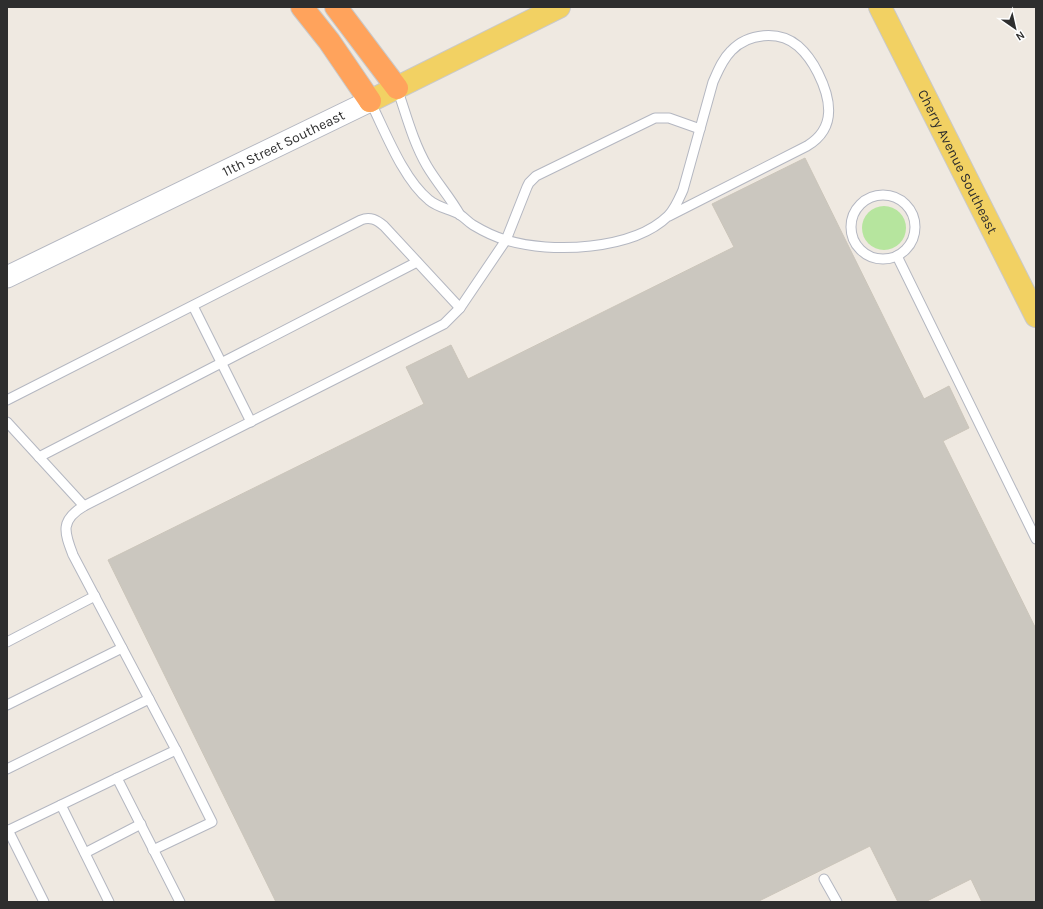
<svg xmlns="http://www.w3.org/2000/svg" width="1043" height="909" font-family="Karla,sans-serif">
<rect width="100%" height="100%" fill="#efe9e1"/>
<circle fill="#b6e59e" cx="884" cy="228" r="22"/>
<polygon fill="#cbc7bf" stroke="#cbc5ba" points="805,158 924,399 949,386 969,428 943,441 1036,629 1036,902 982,902 971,879 925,902 898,902 870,846 757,902 276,902 108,560 424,404 406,367 451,345 468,379 734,247 712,204"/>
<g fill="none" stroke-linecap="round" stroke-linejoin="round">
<g stroke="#b4b7c1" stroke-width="11">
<g id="service">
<path d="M397 88C406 114 413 142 427 166 437 183 450 197 460 215"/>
<path d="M370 101C385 131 403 179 429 200 437 207 449 209 459 214 464 217 468 222 473 225 483 231 495 237 506 240 551 254 633 250 668 216 675 209 679 199 683 190L713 82C718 71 722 60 731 51 748 33 779 30 798 46 806 53 813 63 818 73 831 99 837 128 807 146L669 216"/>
<circle cx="883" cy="227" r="32"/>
<polyline points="897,256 1036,539"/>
<polyline points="193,306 251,422"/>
<path d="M7 400 361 220C370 216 377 220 384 226L460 308"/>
<polyline points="7,422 84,506"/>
<polyline points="39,457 417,262"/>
<polyline points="7,642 95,596"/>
<polyline points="7,705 122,648"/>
<polyline points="7,769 149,699"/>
<polyline points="8,830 44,902"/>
<polyline points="7,831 61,805"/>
<polyline points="153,850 212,822 176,750"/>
<polyline points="85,853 141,824"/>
<polyline points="824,879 837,902"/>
<polyline points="109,902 61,805 117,778"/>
<path d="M180 902 117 778 176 750 73 555C64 532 60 520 84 506L444 324 460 308 506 240 527 187 529 183 536 176 655 118H669L700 129"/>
</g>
</g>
<g stroke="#b4b7c1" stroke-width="23">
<g id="tertiary">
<path id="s1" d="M7 277 370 101"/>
</g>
</g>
<g stroke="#c9c9c9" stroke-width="24">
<g id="primary">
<path id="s2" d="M880 7 1036 316"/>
<polyline points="370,101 559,7"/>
</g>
</g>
<g stroke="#c9c9c9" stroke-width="24">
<g id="motorway">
<polyline points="302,7 329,41 370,101"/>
<polyline points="336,7 397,88"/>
</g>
</g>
<use href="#service" stroke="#fff" stroke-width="9"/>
<use href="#tertiary" stroke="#fff" stroke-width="21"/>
<use href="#primary" stroke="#f2d163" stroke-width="22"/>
<use href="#motorway" stroke="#ffa35c" stroke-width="22"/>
</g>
<g text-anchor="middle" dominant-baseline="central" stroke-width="3.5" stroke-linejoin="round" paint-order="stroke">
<g font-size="14" fill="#2e2e2e" stroke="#fff">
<text stroke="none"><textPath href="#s1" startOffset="307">11th Street Southeast</textPath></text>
<text stroke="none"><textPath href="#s2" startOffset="173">Cherry Avenue Southeast</textPath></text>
</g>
</g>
<rect width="1043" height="909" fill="none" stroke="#2e2e2e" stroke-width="16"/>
<g transform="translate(1015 28) rotate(146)" stroke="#ffffff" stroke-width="3" paint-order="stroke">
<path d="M0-3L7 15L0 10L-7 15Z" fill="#2e2e2e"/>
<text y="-6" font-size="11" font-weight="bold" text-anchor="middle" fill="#2e2e2e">N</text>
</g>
</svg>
